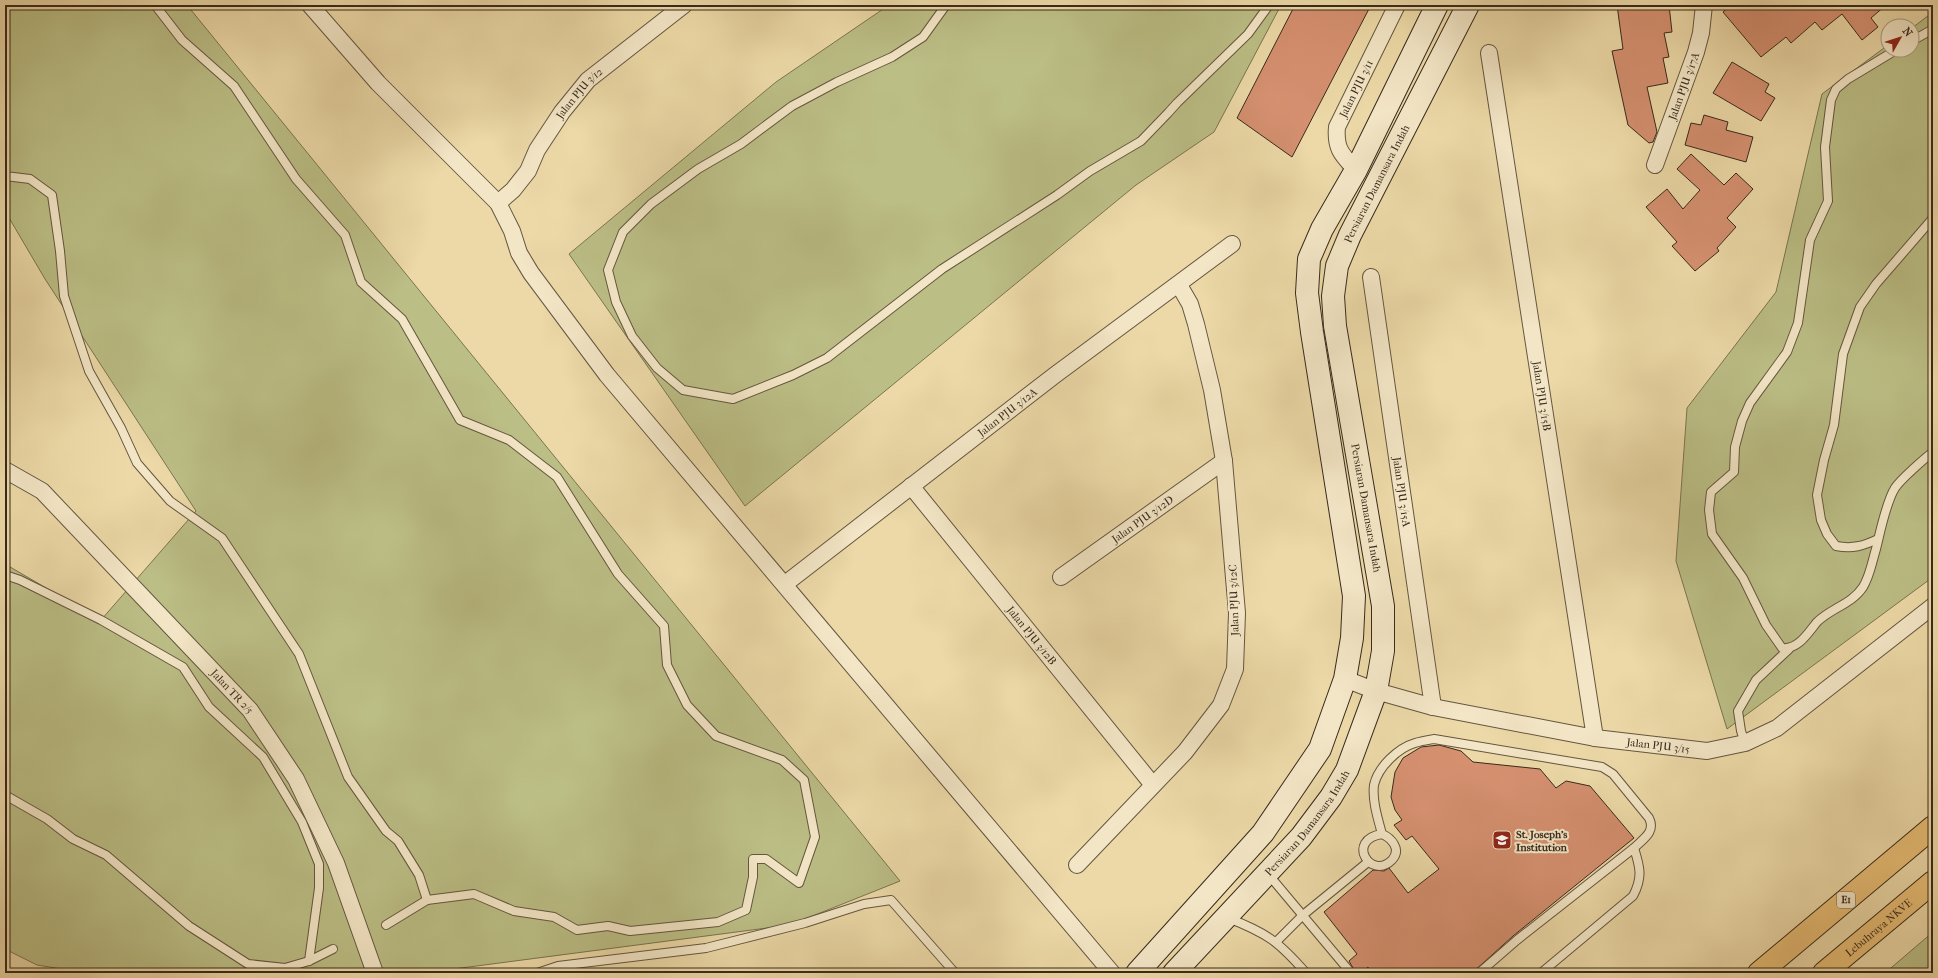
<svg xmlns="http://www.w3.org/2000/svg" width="1938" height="978" font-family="'IM FELL French Canon',serif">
<rect width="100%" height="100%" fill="#ecd9a7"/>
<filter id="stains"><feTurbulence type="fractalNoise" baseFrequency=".005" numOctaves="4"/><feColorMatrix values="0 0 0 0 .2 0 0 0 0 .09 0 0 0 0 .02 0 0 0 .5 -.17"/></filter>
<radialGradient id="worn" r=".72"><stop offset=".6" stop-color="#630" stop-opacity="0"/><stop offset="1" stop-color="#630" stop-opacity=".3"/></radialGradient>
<g fill="#bbbe85" stroke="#7a7451">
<polygon points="5,5 187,5 900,881 790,925 423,973 86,973 37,965 5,949 5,564 101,620 196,511 45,279 5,211"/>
<polygon points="889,5 1281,5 1214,132 1136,185 745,506 569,254 776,82"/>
<polygon points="1933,12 1933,577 1727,729 1676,561 1687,408 1776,292 1822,94 1888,45 1888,50 1912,50 1912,28"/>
<polygon points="1933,932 1933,973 1885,973"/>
</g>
<g fill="#d59070" stroke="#382a1d">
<polygon points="1295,5 1371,5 1292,157 1237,118"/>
<polygon points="1617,5 1669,5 1672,32 1664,33 1669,57 1663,58 1668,83 1647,87 1657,132 1653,142 1649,143 1628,125 1612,51 1623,49"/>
<polygon points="1731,5 1886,5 1871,18 1878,27 1862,40 1842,14 1822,30 1815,22 1791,43 1786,37 1761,57 1723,12"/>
<polygon points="1732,62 1769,84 1765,92 1775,98 1761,121 1713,93"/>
<polygon points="1704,115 1728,122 1726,130 1753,137 1746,162 1685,145 1691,123 1701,125"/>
<polygon points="1691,154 1724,185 1736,173 1753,189 1727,218 1736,227 1717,248 1719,251 1695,271 1672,246 1677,242 1646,207 1667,189 1683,209 1700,190 1677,169"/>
<polygon points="1439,745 1461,751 1473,762 1540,769 1556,788 1566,781 1590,786 1634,838 1513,936 1472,973 1372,973 1368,967 1361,973 1356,973 1349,961 1357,954 1324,912 1373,870 1384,871 1389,868 1408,893 1439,869 1412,836 1406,840 1394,825 1402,820 1395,810 1391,797 1395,772 1403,758 1421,747"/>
</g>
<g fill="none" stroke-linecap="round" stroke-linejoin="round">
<g stroke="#655640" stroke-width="10">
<g id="lane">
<polyline points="155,5 182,40 234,86 296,179 345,235 361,282 402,319 460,420 509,440 557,477 618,574 664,626 667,665 687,705 716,736 782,760 804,780 815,837 799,883 766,859 753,859 753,877 746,910 718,922 630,931 608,926 577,930 554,917 514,911 474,894 427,900 386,925"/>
<polyline points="946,5 923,37 892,57 837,82 792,106 741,144 698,169 651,204 623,232 608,270 616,302 632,336 657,368 683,390 733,399 793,375 827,358 942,269 1057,195 1090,171 1141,141 1168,113 1177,103 1248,34 1269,5"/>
<polyline points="1912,41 1933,29"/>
<path d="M1896 50 1848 79 1836 89 1831 100 1825 147 1828 201 1810 240 1798 323 1787 352 1750 403 1742 421 1735 447 1734 472 1711 492 1709 510 1712 534 1743 578 1766 625 1782 648C1798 650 1808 633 1817 622 1831 608 1852 604 1863 587 1870 576 1872 562 1876 549 1880 533 1886 502 1895 488 1900 480 1925 458 1933 452"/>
<polyline points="5,176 30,179 52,195 60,251 64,296 89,371 121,428 137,463 170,501 222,538 299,654 348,777 386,831 398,841 419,875 427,900"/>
<path d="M1878 539C1863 546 1853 549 1836 546L1827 534 1821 520 1817 495 1824 460 1834 425 1843 354 1860 307 1876 284 1933 218"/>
<polyline points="5,575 20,580 101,620 183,667 209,707 263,757 302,822 319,864 319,888 309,961"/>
<polyline points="1745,743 1741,731 1738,711 1756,680 1789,649"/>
<polyline points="5,795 47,819 73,839 106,855 189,926 248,964 285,968 309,961 333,949"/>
<path d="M1382 834C1345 840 1371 881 1392 860 1402 849 1391 838 1382 834 1378 819 1372 801 1374 785 1378 767 1398 748 1415 743 1421 741 1428 740 1434 739L1602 767 1613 774 1649 818C1656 832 1643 839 1634 848L1517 940 1479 973"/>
<polyline points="1268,874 1351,973"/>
<path d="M1228 918C1267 933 1279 942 1306 973"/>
<polyline points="1277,941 1303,915 1368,862"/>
<polyline points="537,973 558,966 706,948 805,923 864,904 891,900 955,973"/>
<path d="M1541 973 1633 896C1643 877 1640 867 1634 848"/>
</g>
</g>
<g stroke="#655640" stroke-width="18">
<g id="street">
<polyline points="310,5 378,83 498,203 512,231 519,253 531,273 607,375 1112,973"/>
<path id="s1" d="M1489 53 1595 738"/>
<path id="s2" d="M1655 165 1696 52 1701 33 1704 5"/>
<path id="s3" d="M1356 170C1342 155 1335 149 1337 127L1397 5"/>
<path id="s4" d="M498 203 513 190 528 171 537 150 562 112 588 80 684 5"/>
<path id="s5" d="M1371 277 1433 707"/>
<path id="s6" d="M5 470 42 491 250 710 296 779 336 863 375 973"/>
<path id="s7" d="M911 486 1153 785"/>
<path id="s8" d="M1061 577 1224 461"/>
<path id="s9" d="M785 584 1055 375 1232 244"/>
<path id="s10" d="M1345 679 1376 691 1433 707 1595 738 1707 751 1745 743 1777 728 1933 606"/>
<polyline points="1077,865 1185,752 1221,705 1235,669 1237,613 1224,461 1212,390 1196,324 1190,304 1179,285"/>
</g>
</g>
<g stroke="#382a1d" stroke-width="24">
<g id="secondary">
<polyline points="1137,973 1263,833 1320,749 1345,679 1352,638 1354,596 1312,332 1307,293 1309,259 1322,229 1356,170 1437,5"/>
<path id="s11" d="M1174 973 1301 837 1331 797 1347 770 1376 691 1383 651V606L1335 326 1333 296 1337 266 1350 235 1468 5"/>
</g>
</g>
<g stroke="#382a1d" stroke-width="24">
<g id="highway">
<polyline points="1759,973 1933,827"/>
<path id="s12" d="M1824 973 1933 882"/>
</g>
</g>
<use href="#lane" stroke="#f3e6c6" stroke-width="8"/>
<use href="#street" stroke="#f3e6c6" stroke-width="16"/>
<use href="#secondary" stroke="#f3e6c6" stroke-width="22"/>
<use href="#highway" stroke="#e6bc74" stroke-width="22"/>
</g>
<defs>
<g id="school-square" transform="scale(1)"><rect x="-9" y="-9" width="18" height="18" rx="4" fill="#8f2418" stroke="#f3e6c6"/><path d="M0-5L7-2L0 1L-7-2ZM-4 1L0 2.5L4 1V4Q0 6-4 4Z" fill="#fff"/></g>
</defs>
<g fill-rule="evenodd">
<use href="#school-square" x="1502" y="840"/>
</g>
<g text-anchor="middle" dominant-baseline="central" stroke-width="4" stroke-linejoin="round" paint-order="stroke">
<rect fill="#f3e6c6" stroke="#706250" stroke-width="1" x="1837" y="892" width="18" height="16" rx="3"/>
<g font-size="10" font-weight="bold" fill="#382a1d">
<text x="1846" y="900">E1</text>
</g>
<g font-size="11" fill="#382a1d" stroke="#f3e6c6">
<text stroke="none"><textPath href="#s2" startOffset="84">Jalan PJU 3/17A</textPath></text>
<text stroke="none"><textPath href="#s3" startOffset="92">Jalan PJU 3/11</textPath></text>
<text stroke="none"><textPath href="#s4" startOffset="138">Jalan PJU 3/12</textPath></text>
<text stroke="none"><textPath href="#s11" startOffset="873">Persiaran Damansara Indah</textPath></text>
<text stroke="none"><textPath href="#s1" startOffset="347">Jalan PJU 3/15B</textPath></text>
<text stroke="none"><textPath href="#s9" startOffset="281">Jalan PJU 3/12A</textPath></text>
<text stroke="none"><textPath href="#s5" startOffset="217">Jalan PJU 3/15A</textPath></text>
<text transform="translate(1366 508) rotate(80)">Persiaran Damansara Indah</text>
<text stroke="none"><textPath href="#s8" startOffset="100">Jalan PJU 3/12D</textPath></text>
<text transform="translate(1234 600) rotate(-92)">Jalan PJU 3/12C</text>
<text stroke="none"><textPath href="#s7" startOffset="192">Jalan PJU 3/12B</textPath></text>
<text stroke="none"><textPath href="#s6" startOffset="319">Jalan TR 2/5</textPath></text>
<text stroke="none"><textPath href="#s10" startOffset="321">Jalan PJU 3/15</textPath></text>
<text stroke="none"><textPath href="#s11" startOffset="201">Persiaran Damansara Indah</textPath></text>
<text stroke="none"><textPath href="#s12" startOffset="71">Lebuhraya NKVE</textPath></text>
</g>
<g font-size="11" font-weight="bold" fill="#382a1d" stroke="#f3e6c6" text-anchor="start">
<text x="1516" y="834">St. Joseph's<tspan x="1516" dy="13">Institution</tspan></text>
</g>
</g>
<rect width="1938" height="978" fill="none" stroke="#ecd9a7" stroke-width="20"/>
<rect x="6" y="6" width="1926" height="966" fill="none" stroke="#382a1d" stroke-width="2"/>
<rect x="10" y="10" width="1918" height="958" fill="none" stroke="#382a1d"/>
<g transform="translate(1900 38) rotate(51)"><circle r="19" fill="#f3e6c6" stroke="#a89b82"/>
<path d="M0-3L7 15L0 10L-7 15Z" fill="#8f2418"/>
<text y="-6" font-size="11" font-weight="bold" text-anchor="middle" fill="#382a1d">N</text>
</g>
<rect width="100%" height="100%" filter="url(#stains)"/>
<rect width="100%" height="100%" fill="url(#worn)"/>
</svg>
